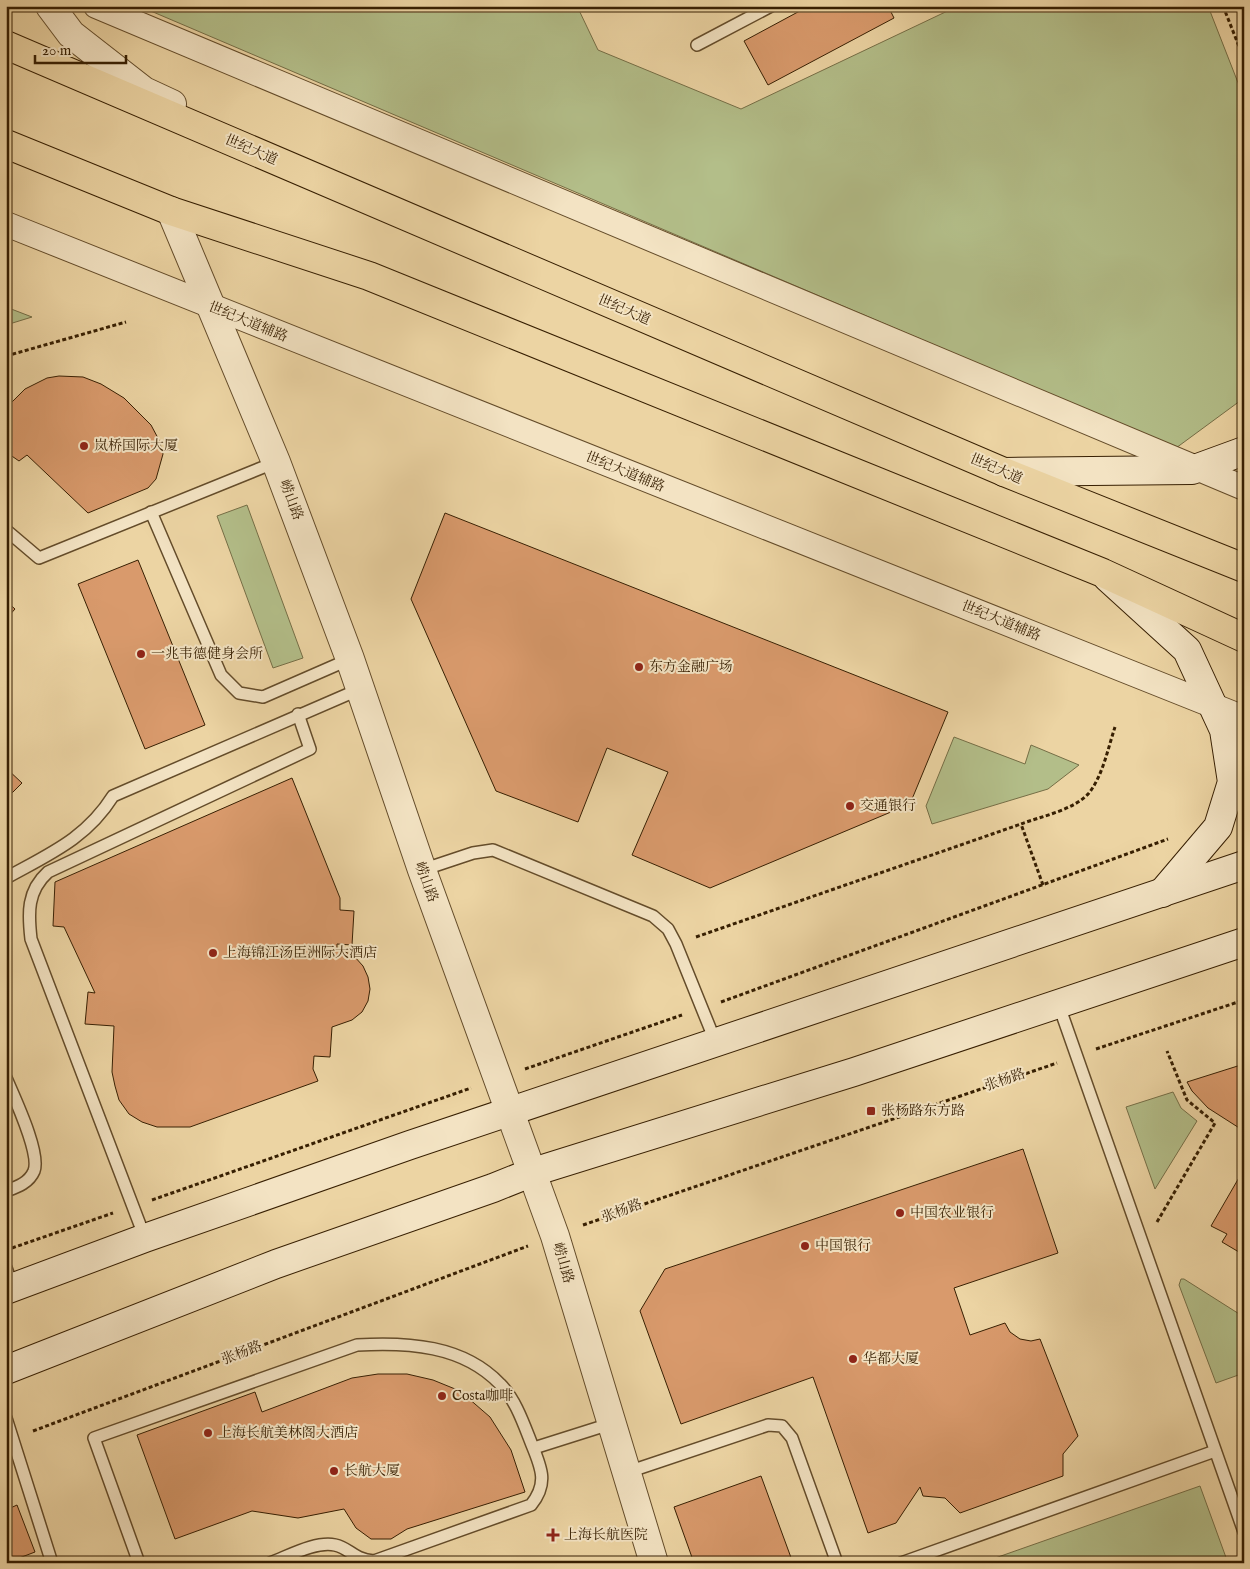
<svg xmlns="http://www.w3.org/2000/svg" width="1250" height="1569" font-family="'IM FELL English','Noto Serif SC',serif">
<rect width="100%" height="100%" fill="#ecd4a3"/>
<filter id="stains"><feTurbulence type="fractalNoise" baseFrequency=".004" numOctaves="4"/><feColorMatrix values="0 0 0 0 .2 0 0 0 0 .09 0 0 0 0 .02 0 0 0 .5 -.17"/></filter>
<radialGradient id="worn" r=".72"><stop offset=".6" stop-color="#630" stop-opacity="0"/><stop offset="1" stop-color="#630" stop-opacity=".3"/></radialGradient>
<g fill="#b3be89" stroke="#756e46">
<polygon points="139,6 577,6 598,50 741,109 958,6 1208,6 1244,98 1244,398 1176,448"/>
<polygon points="6,307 32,317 6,325"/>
<polygon points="247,505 303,658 273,668 217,516"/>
<polygon points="954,737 1025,764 1031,745 1079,765 1048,789 932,824 926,806"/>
<polygon points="1173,1092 1181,1108 1197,1121 1155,1189 1126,1107"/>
<polygon points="1181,1279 1184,1279 1244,1317 1244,1373 1216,1383 1179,1285"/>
<polygon points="1200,1486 1228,1563 981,1563"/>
</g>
<g fill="#d99a6c" stroke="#371f02">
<polygon points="809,6 888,6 894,18 768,85 744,41"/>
<polygon points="59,376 83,377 101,384 124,398 151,425 159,440 163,454 156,479 148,488 88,513 27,455 19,461 6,452 6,408 25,389 47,378"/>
<polygon points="445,513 948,712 910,804 710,888 632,855 668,772 607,748 578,822 496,791 411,599"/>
<polygon points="138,560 205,725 145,749 78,584"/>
<polygon points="6,601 15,609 6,619"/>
<polygon points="6,768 22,783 6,799"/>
<polygon points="292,778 340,898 340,910 354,911 352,945 337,944 337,948 354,956 363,966 368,977 370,989 368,1001 362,1012 352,1020 332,1027 330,1057 314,1056 313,1069 318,1081 190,1127 157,1127 142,1122 129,1114 119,1100 115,1086 112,1072 114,1026 85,1024 88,992 95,993 64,927 53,926 55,882"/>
<polygon points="1244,1064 1244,1131 1208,1108 1192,1091 1187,1082"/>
<polygon points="1023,1149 1058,1253 954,1288 970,1335 1005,1323 1010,1332 1020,1339 1031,1341 1040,1339 1078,1436 1063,1454 1063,1476 960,1513 945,1498 923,1496 920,1487 896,1523 868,1533 813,1377 681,1424 640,1311 665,1269"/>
<polygon points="1244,1169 1244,1255 1222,1242 1227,1234 1211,1226"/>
<polygon points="378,1374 407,1374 433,1380 460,1391 490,1417 511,1450 525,1492 407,1529 391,1539 371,1539 356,1528 344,1509 298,1518 252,1511 175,1539 137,1435 255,1392 262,1412 352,1378"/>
<polygon points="761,1476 793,1563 694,1563 674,1507"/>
<polygon points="17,1505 35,1552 6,1563 6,1510"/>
</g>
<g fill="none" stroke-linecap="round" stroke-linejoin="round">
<g stroke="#644c2a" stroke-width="14">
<g id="service">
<polyline points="697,45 771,6"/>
<polyline points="151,512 221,675 239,693 263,697 350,659"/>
<polyline points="6,530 39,558 276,462"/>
<polyline points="422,870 473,853 493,850 653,916 668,929 676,944 716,1043"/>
<path d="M6 878C49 854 86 839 113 796L360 689"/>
<polyline points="1058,1003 1244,1532"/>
<path d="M6 1078C14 1097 41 1153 34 1171 29 1183 17 1187 6 1191"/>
<path d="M145 1238 31 939C28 913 27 891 48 872L310 749 298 714"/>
<polyline points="6,1268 13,1287"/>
<polyline points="6,1418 52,1563"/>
<polyline points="534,1448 613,1423"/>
<polyline points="628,1472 768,1425 782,1426 792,1438 837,1563"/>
<path d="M139 1563 94 1438 357 1345C407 1342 463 1345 500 1384 516 1400 524 1425 532 1445 542 1469 548 1484 531 1505L374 1561C352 1559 350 1548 335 1545 315 1541 289 1556 270 1563"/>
<polyline points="901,1563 1215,1451"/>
</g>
</g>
<g stroke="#644c2a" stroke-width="26">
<g id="minor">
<polyline points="96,6 1244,488"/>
<polyline points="6,224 1244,718"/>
</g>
</g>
<g stroke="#644c2a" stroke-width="30">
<g id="tertiary">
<polyline points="50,6 71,34 144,91 172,104"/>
<polyline points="171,211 276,462 350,659 422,870 555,1236 654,1563"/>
</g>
</g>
<g stroke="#371f02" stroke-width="30">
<g id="secondary">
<polyline points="1004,472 1192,470 1244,451"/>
<polyline points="1108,578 1187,650 1224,730 1232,782 1218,827 1162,893"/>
<polyline points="6,1290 145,1238 410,1145 1244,865"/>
<polyline points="6,1370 276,1264 493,1188 533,1172 854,1072 1244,942"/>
</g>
</g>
<g stroke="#371f02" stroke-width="30">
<g id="primary">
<polyline points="6,45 1004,472 1244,568"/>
<polyline points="6,144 171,211 369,276 1103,573 1244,638"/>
</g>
</g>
<g stroke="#371f02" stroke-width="3" stroke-dasharray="4 2.5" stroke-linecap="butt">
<polyline points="1223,6 1244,59"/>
<polyline points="6,356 126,322"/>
<path d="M1043 885 1021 824C1042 816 1074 810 1089 793 1103 775 1108 748 1115 727"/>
<polyline points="696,937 1021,824"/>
<polyline points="721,1002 1168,839"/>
<polyline points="1096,1049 1244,1000"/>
<polyline points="525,1069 682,1015"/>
<polyline points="152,1200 471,1088"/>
<polyline points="1157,1222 1215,1123 1187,1100 1167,1051"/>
<polyline points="583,1225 1057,1063"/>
<polyline points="12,1248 113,1213"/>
<polyline points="33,1431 528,1246"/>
</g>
<use href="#service" stroke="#f3e3c3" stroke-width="11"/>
<use href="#minor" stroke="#f3e3c3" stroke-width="24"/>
<use href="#tertiary" stroke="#f3e3c3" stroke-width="28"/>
<use href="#secondary" stroke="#f3e3c3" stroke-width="28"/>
<use href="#primary" stroke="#ecd4a3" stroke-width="28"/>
</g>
<g fill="#8f2418" stroke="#f3e3c3" stroke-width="2">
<circle cx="84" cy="446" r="5"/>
<circle cx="141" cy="654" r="5"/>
<circle cx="639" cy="667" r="5"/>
<circle cx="850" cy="806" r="5"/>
<circle cx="213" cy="953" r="5"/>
<rect x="866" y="1106" width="10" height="10" rx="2.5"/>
<circle cx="900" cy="1213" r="5"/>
<circle cx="805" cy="1246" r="5"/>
<circle cx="853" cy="1359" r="5"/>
<circle cx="442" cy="1396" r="5"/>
<circle cx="208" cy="1433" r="5"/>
<circle cx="334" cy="1471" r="5"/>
<path d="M550.5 1527.5h5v5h5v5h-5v5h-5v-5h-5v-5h5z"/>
</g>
<g text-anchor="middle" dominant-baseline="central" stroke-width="4" stroke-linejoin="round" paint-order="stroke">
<g font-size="14" fill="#371f02" stroke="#f3e3c3">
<text transform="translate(251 150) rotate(23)">世纪大道</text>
<text transform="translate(624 310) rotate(23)">世纪大道</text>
<text transform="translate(248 322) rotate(22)">世纪大道辅路</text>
<text transform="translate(996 469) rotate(23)">世纪大道</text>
<text transform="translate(625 472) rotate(22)">世纪大道辅路</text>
<text transform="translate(291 500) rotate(69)">崂山路</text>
<text transform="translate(1001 621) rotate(22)">世纪大道辅路</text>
<text transform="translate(426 882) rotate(70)">崂山路</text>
<text transform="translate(1005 1080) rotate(-19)">张杨路</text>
<text transform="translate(622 1211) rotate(-20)">张杨路</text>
<text transform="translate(563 1263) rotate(74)">崂山路</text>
<text transform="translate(242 1353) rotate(-21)">张杨路</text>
</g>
<g font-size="14" fill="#371f02" stroke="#f3e3c3" text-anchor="start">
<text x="94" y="446">岚桥国际大厦</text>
<text x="151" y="654">一兆韦德健身会所</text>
<text x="649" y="667">东方金融广场</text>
<text x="860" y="806">交通银行</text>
<text x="223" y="953">上海锦江汤臣洲际大酒店</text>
<text x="881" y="1111">张杨路东方路</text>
<text x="910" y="1213">中国农业银行</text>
<text x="815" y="1246">中国银行</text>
<text x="863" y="1359">华都大厦</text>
<text x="452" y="1396">Costa咖啡</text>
<text x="218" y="1433">上海长航美林阁大酒店</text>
<text x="344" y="1471">长航大厦</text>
<text x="564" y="1535">上海长航医院</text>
</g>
</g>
<rect width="1250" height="1569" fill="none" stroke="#ecd4a3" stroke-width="25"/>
<rect x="8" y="8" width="1235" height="1554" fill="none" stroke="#371f02" stroke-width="2.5"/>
<rect x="12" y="12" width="1225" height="1544" fill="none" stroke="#371f02"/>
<path d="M35 55v8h91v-8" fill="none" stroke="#371f02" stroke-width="2.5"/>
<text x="42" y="55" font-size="15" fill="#371f02" stroke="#f3e3c3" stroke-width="4" paint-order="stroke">20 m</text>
<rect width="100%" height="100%" filter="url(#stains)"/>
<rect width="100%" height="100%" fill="url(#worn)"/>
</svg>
